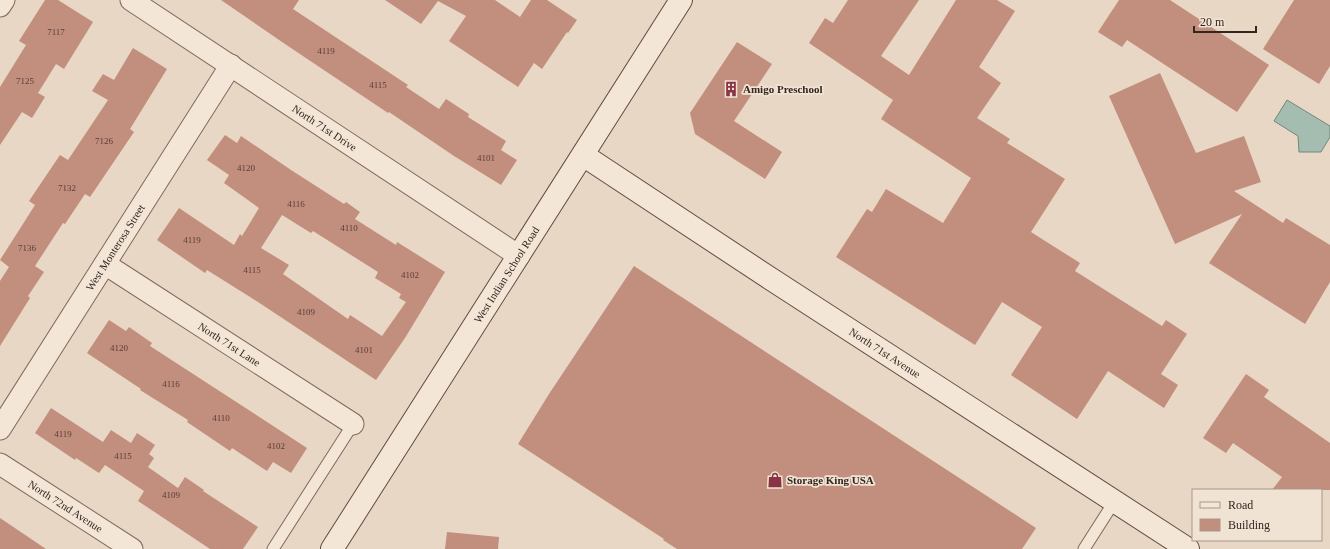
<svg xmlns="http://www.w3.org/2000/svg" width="1330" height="549" font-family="'Times New Roman',serif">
<rect width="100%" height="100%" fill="#e8d7c4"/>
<polygon fill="#a5bcb1" stroke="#6e897d" points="1287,100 1330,126 1330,137 1321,152 1299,152 1298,136 1274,121"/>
<g fill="#c28e7e" fill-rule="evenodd">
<polygon points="45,0 58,0 93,22 64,69 56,64 38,93 45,97 32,118 22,112 0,145 0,87 26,45 19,41"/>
<polygon points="221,0 299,0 293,9 408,85 406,87 439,109 446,99 469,114 468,117 506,141 501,150 517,160 501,185 454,156 389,112 388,113 285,44"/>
<polygon points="385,0 495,0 520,17 531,0 547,0 577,20 568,33 567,32 542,69 534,63 518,87 449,41 466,16 438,1 421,24"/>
<polygon points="848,0 919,0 881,56 909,75 956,0 997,0 1015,11 979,67 1001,83 977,118 1010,139 1007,143 1065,179 1031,232 1080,263 1075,271 1162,326 1166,320 1187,334 1161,374 1178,385 1164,408 1108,371 1077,419 1011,375 1042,327 1002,302 975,345 836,257 867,209 872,212 886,189 943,223 971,178 881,119 893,100 809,43 825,18 833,23"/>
<polygon points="1119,0 1170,0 1269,65 1237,112 1127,40 1122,47 1098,32"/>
<polygon points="1294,0 1330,0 1330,66 1319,84 1263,49"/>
<polygon points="737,42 772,64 734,121 782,152 765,179 695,134 690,113"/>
<polygon points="133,48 167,69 130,129 134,132 90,197 85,194 65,224 63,223 35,266 44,272 28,296 30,298 0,346 0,281 9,267 0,260 35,205 29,201 60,155 68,160 108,100 92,91 103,74 114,80"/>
<polygon points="1160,73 1196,153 1244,136 1261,182 1234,191 1283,223 1286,218 1330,245 1330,282 1305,324 1209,263 1242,214 1175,244 1109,96"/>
<path d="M225 135 237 143 241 136 291 170 344 204 346 202 360 212 355 219 396 245 397 242 445 272 405 338 376 380 261 304 207 270 205 273 157 240 179 208 234 245 240 234 242 236 259 208 224 183 229 175 207 160ZM282 215 311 233 313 231 378 272 375 278 401 294 399 298 406 302 382 336 350 315 348 319 283 274 289 265 261 248Z"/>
<polygon points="634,266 1036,528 1022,549 677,549 663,540 664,539 518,444 549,394"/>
<polygon points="109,320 126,331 129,327 152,343 150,346 307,448 291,473 273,462 267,471 232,448 230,451 187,422 188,420 140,390 141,389 87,353"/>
<polygon points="1246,374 1269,390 1264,397 1330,443 1330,490 1272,490 1282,477 1233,443 1226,453 1203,438"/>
<polygon points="51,408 103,442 111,430 131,443 137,433 155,445 149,454 154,458 148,467 178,488 185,477 204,490 203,491 258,527 243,549 210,549 138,501 144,491 105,465 99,473 76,458 75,460 35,433"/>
<polygon points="0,518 46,549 0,549"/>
<polygon points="447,532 499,537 498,549 445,549"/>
</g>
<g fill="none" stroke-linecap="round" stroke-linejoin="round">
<g stroke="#81695d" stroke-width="13">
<g id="lane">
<polyline points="273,549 353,424"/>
<polyline points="1084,549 1114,502"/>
</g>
</g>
<g stroke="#81695d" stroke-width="23">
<g id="street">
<path id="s1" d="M131 0 519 256"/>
<polyline points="0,6 4,0"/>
<path id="s2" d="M105 264 353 424"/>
<path id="s3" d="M0 429 231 65"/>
<path id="s4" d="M0 464 132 549"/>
</g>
</g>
<g stroke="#634b40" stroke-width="24">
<g id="secondary">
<path id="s5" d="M583 155 771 279 1188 549"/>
<path id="s6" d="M332 549 681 0"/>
</g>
</g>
<use href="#lane" stroke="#f4e6d6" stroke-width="11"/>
<use href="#street" stroke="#f4e6d6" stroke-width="21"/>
<use href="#secondary" stroke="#f4e6d6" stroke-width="22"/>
</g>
<defs>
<g id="building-bare" transform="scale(1.2)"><path d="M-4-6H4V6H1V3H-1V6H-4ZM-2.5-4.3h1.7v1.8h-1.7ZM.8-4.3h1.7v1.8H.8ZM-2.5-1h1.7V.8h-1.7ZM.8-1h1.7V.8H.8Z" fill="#893444" stroke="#f1e3d3" stroke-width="2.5" paint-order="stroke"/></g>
<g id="shop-bare" transform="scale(1.2)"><path d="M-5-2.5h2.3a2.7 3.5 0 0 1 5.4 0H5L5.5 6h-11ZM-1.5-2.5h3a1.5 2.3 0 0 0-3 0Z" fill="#893444" stroke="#f1e3d3" stroke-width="2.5" paint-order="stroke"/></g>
</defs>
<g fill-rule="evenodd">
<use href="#building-bare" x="731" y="89"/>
<use href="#shop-bare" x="775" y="480"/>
</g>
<g text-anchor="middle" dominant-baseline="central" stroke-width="3.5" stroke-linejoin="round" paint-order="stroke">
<g font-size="9" fill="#573f37">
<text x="56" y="32">7117</text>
<text x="326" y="51">4119</text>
<text x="25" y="81">7125</text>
<text x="378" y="85">4115</text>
<text x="104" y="141">7126</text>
<text x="486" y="158">4101</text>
<text x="246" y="168">4120</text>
<text x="67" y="188">7132</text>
<text x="296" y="204">4116</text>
<text x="349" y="228">4110</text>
<text x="192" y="240">4119</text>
<text x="27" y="248">7136</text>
<text x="252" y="270">4115</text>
<text x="410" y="275">4102</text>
<text x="306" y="312">4109</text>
<text x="119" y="348">4120</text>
<text x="364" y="350">4101</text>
<text x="171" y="384">4116</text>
<text x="221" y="418">4110</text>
<text x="63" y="434">4119</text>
<text x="276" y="446">4102</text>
<text x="123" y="456">4115</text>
<text x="171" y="495">4109</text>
</g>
<g font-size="11" font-weight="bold" fill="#33251f" stroke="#f1e3d3" text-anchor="start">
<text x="743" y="89">Amigo Preschool</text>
<text x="787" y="480">Storage King USA</text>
</g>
<g font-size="11" fill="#33251f" stroke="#f1e3d3">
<text stroke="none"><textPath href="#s1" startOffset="232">North 71st Drive</textPath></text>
<text stroke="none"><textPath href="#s3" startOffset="215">West Monterosa Street</textPath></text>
<text stroke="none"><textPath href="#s6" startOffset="325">West Indian School Road</textPath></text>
<text stroke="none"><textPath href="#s2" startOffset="148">North 71st Lane</textPath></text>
<text stroke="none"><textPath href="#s5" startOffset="361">North 71st Avenue</textPath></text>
<text stroke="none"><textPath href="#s4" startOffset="78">North 72nd Avenue</textPath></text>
</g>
</g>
<rect x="1192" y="489" width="130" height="52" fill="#f1e3d3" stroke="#a5978b"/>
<rect x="1200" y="502" width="20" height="6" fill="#f4e6d6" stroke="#a5978b"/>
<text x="1228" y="509" font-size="12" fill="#33251f">Road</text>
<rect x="1200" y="519" width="20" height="12" fill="#c28e7e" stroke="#a5978b"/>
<text x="1228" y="529" font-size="12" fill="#33251f">Building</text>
<path d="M1194 26v6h62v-6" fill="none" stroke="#33251f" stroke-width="2"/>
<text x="1200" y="26" font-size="12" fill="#33251f" stroke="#f1e3d3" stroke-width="3" paint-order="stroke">20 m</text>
</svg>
